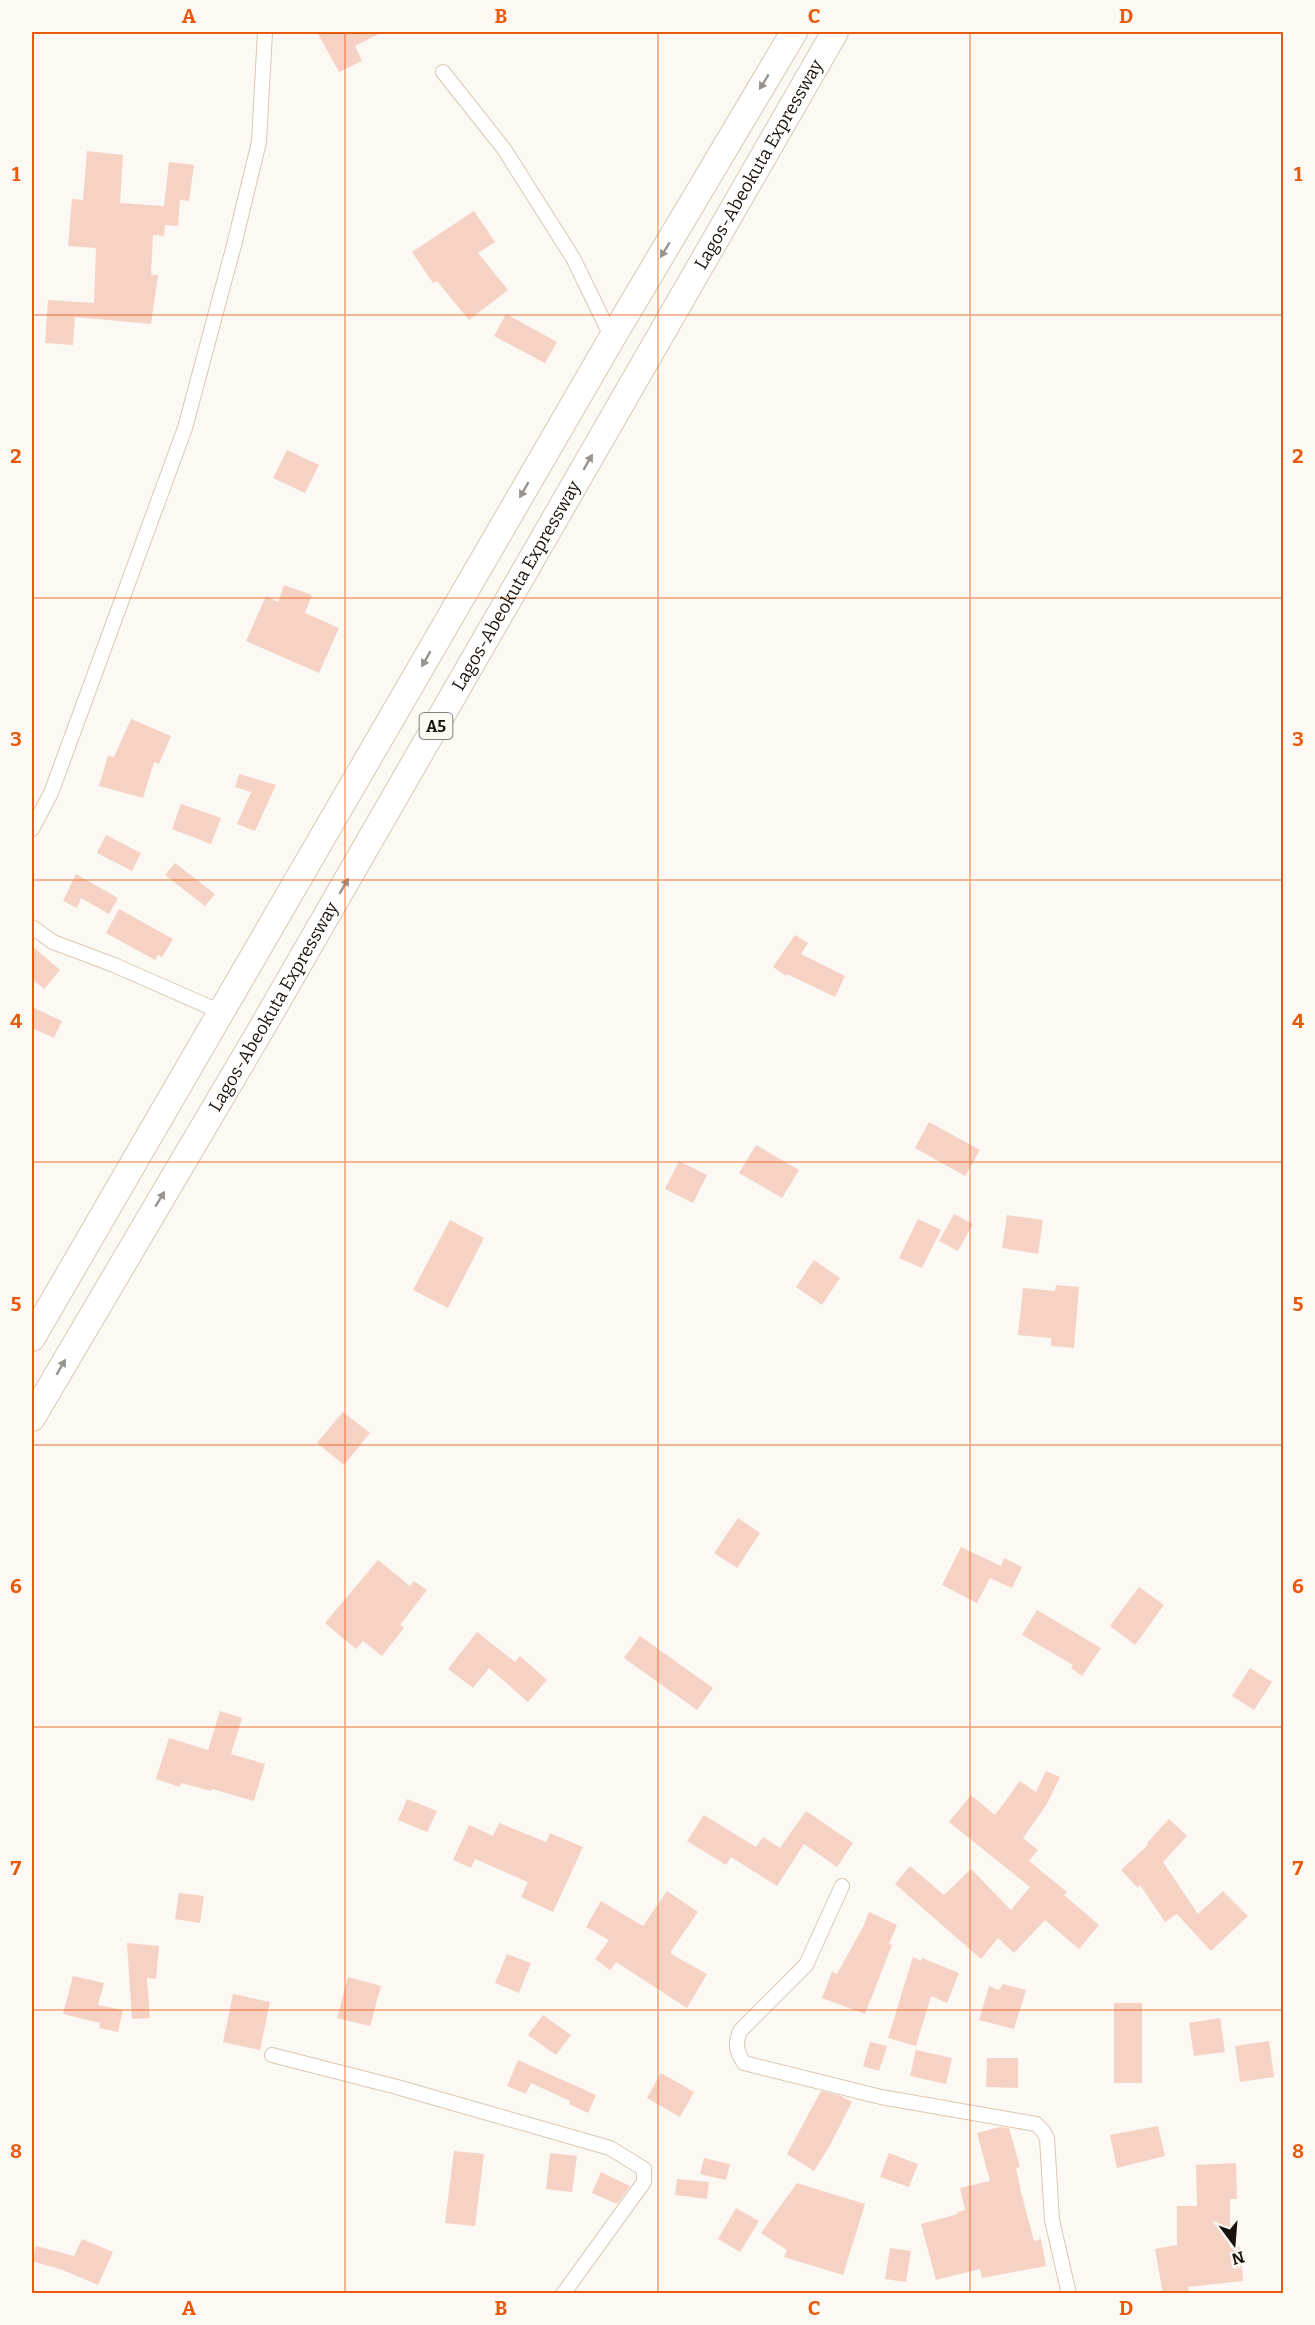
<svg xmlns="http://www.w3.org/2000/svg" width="1315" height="2325" font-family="Bitter,serif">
<rect width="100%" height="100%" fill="#fcf8f4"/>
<g fill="#f6d2c4">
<polygon points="317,32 383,32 355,46 362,61 339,72"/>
<polygon points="87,151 123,155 120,203 164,206 169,162 194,165 189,201 180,200 178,226 165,225 164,236 153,235 151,275 158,275 151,324 75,317 73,345 45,343 48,300 94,303 96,248 68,246 72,199 83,200"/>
<polygon points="474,211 495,242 478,253 508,290 469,320 437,281 433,283 412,252"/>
<polygon points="506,314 557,342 545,363 494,336"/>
<polygon points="287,450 319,465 305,493 273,478"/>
<polygon points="284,585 312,595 305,613 339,628 319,673 246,641 266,596 278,602"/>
<polygon points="131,719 171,736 159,764 154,762 143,798 99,786 108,756 114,757"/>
<polygon points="239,774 276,785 255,831 237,824 251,792 235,787"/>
<polygon points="181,804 221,818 211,844 172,829"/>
<polygon points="106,835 141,853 132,871 97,853"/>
<polygon points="175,863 215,894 205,906 165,875"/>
<polygon points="76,874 118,898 109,914 81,898 77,908 63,901"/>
<polygon points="119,909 173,939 162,957 158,955 155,960 106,933"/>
<polygon points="795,935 808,943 801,954 845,976 835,997 787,974 786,976 773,967"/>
<polygon points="32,946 60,970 44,989 32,979"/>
<polygon points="32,1007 62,1021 54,1038 32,1028"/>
<polygon points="929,1122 980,1150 965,1176 915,1148"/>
<polygon points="756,1145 799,1170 782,1198 739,1173"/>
<polygon points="679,1161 707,1175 693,1203 665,1189"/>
<polygon points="954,1214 973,1224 958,1251 939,1241"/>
<polygon points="1007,1215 1043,1220 1038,1254 1002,1248"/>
<polygon points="918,1219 941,1230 922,1268 899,1258"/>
<polygon points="450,1220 484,1238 448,1308 413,1290"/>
<polygon points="814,1260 840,1278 822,1305 796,1287"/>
<polygon points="1056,1285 1079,1287 1074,1348 1051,1346 1051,1338 1018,1335 1023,1288 1055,1291"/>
<polygon points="343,1412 370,1433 344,1465 317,1443"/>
<polygon points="738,1518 760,1533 737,1568 714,1553"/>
<polygon points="961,1547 1001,1566 1004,1558 1022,1567 1012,1588 990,1578 977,1603 942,1585"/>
<polygon points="378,1560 410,1586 414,1581 427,1590 400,1625 404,1628 382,1656 363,1641 356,1649 325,1623"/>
<polygon points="1139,1587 1164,1605 1135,1645 1110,1626"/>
<polygon points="1037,1610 1101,1648 1082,1676 1071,1668 1073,1665 1022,1635"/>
<polygon points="477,1632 515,1662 520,1656 547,1680 528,1702 489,1668 473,1688 448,1669"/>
<polygon points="640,1636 713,1688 697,1710 624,1658"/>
<polygon points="1250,1668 1272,1682 1254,1710 1232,1696"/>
<polygon points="220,1711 242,1718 231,1754 265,1764 254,1801 212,1789 211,1791 181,1783 180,1787 156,1779 169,1738 208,1750"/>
<polygon points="1046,1771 1060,1777 1047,1804 1023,1838 1038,1850 1029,1861 1067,1892 1064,1895 1099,1925 1079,1949 1045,1920 1014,1953 998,1938 981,1959 895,1884 910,1866 944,1895 971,1869 1011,1910 1030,1887 949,1822 971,1795 995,1815 1020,1781 1036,1792"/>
<polygon points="407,1799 437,1811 427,1832 398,1820"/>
<polygon points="806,1811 853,1843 837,1867 804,1844 777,1886 731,1857 726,1865 687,1841 704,1815 756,1847 763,1837 780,1848"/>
<polygon points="1169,1819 1187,1836 1163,1862 1198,1914 1223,1891 1248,1916 1211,1951 1177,1914 1165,1922 1140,1885 1138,1888 1121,1870 1148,1845 1147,1843"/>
<polygon points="499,1823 546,1842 550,1833 583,1847 553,1912 521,1897 528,1882 475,1859 471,1868 453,1860 469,1825 493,1836"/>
<polygon points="667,1891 698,1912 671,1951 671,1954 707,1974 687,2008 616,1962 610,1970 595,1959 609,1940 586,1927 601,1901 643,1926"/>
<polygon points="179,1893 204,1896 200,1923 175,1919"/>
<polygon points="869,1912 897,1925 889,1944 892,1945 865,2014 822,1998 832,1972 837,1974 863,1927"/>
<polygon points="127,1943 159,1946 156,1979 147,1978 150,2018 132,2019"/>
<polygon points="507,1954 531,1963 519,1993 495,1983"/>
<polygon points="913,1957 921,1961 922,1958 959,1973 947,2003 931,1996 916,2046 888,2038"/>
<polygon points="73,1976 104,1983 98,2005 123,2010 118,2032 99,2028 100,2023 63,2014"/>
<polygon points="348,1977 381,1986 370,2026 337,2018"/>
<polygon points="1003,1984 1026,1990 1014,2029 979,2020 989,1986 999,1990"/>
<polygon points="233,1994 270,2002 260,2050 223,2042"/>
<rect x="1114" y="2003" width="28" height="80"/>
<polygon points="543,2015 571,2035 556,2055 528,2035"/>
<polygon points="1220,2018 1225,2052 1194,2056 1189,2023"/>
<polygon points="1269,2041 1274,2077 1240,2082 1235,2046"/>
<polygon points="870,2042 887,2046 879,2071 863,2066"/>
<polygon points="916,2050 952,2058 946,2084 910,2076"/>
<polygon points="987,2058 1018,2058 1018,2088 986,2087"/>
<polygon points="518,2060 596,2095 588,2113 569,2104 570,2101 531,2083 526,2094 507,2086"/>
<polygon points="661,2073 694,2092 680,2117 647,2098"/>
<polygon points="821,2091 841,2096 852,2102 829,2147 814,2171 787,2154"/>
<polygon points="1158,2126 1165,2156 1117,2168 1110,2135"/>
<polygon points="1000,2127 1009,2128 1020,2167 1016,2168 1021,2192 1034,2241 1041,2239 1046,2266 982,2278 980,2269 936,2280 921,2224 958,2214 957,2212 965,2210 960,2188 990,2181 977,2133"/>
<polygon points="454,2151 484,2154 475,2226 445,2223"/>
<polygon points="550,2153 577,2156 572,2192 546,2189"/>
<polygon points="889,2153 918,2164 909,2187 880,2177"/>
<polygon points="704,2158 730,2164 726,2180 700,2174"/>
<polygon points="1236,2163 1237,2199 1230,2199 1230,2248 1240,2247 1243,2281 1188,2287 1190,2294 1163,2294 1155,2249 1177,2245 1177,2206 1197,2206 1196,2165"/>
<polygon points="601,2172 630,2186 617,2204 592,2193"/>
<polygon points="677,2179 709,2182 707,2199 675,2195"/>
<polygon points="797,2183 865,2204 843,2275 784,2257 787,2250 761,2233"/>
<polygon points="736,2208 759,2221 740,2252 718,2239"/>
<polygon points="82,2239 113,2252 98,2285 63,2270 32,2261 36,2246 74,2256"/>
<polygon points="890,2248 911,2251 906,2282 885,2279"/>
</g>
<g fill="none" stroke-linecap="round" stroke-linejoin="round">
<g stroke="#dbc8b0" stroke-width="16">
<g id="street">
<polyline points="443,72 504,149 573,258 612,338"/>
<polyline points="32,829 51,793 185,428 234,245 259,142 265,32"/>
<polyline points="32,927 53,942 114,965 221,1012"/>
<path d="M842 1886 806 1965 740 2031C735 2044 736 2051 744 2063L881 2097 1036 2124 1043 2131 1047 2138 1052 2220 1069 2294"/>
<polyline points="272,2055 397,2087 610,2148 644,2169 644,2182 563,2294"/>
</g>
</g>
<g stroke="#dbc8b0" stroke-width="28">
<g id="highway">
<polyline points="32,1338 612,338 794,32"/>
<path id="s1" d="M32 1418 263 1026 835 32"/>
</g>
</g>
<use href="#street" stroke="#fff" stroke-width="14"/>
<use href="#highway" stroke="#fff" stroke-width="26"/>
</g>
<defs><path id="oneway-solid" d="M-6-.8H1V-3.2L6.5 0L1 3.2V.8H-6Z" transform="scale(1.5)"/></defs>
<g fill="#989591">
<use href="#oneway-solid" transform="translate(764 82) rotate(121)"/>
<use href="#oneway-solid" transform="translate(665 250) rotate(121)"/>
<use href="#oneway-solid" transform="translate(588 462) rotate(-60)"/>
<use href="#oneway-solid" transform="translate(524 490) rotate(120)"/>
<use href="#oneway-solid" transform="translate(426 659) rotate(120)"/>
<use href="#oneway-solid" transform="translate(344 886) rotate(-60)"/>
<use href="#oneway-solid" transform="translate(160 1199) rotate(-59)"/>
<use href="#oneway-solid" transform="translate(61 1367) rotate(-60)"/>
</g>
<path fill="none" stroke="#e8590c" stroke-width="1.5" stroke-opacity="0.55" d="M345 32V2294M658 32V2294M970 32V2294M32 315H1284M32 598H1284M32 880H1284M32 1162H1284M32 1445H1284M32 1727H1284M32 2010H1284"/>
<g text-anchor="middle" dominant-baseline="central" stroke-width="6" stroke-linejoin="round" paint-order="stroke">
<rect fill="#fcf8f4" stroke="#5e5851" stroke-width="1.5" x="419.5" y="713" width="33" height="26" rx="4.5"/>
<g font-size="16" font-weight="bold" fill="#1a130b">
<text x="436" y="726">A5</text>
</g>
<g font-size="18" fill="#1a130b" stroke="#fcf8f4">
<text stroke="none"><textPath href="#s1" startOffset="1449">Lagos-Abeokuta Expressway</textPath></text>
<text stroke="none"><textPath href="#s1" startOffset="963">Lagos-Abeokuta Expressway</textPath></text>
<text stroke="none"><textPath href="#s1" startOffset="477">Lagos-Abeokuta Expressway</textPath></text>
</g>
</g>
<rect width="1315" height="2325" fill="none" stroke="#fcf8f4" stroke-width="66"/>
<g transform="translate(1234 2244) rotate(164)" stroke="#fcf8f4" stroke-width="4.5" paint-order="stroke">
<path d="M0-4.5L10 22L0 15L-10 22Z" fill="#1a130b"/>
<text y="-9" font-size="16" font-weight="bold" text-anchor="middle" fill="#1a130b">N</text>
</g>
<rect x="33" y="33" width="1249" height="2259" fill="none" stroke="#e8590c" stroke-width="2"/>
<g font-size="20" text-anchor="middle" font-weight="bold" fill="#e8590c">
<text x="189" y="23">A</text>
<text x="501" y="23">B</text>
<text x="814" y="23">C</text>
<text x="1126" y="23">D</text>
<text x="16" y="181">1</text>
<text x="1298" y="181">1</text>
<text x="16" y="463">2</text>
<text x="1298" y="463">2</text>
<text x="16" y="746">3</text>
<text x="1298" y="746">3</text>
<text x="16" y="1028">4</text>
<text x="1298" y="1028">4</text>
<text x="16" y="1311">5</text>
<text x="1298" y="1311">5</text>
<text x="16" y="1593">6</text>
<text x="1298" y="1593">6</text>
<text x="16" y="1875">7</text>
<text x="1298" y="1875">7</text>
<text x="16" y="2158">8</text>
<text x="1298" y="2158">8</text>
<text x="189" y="2315">A</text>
<text x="501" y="2315">B</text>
<text x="814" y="2315">C</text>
<text x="1126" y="2315">D</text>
</g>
</svg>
